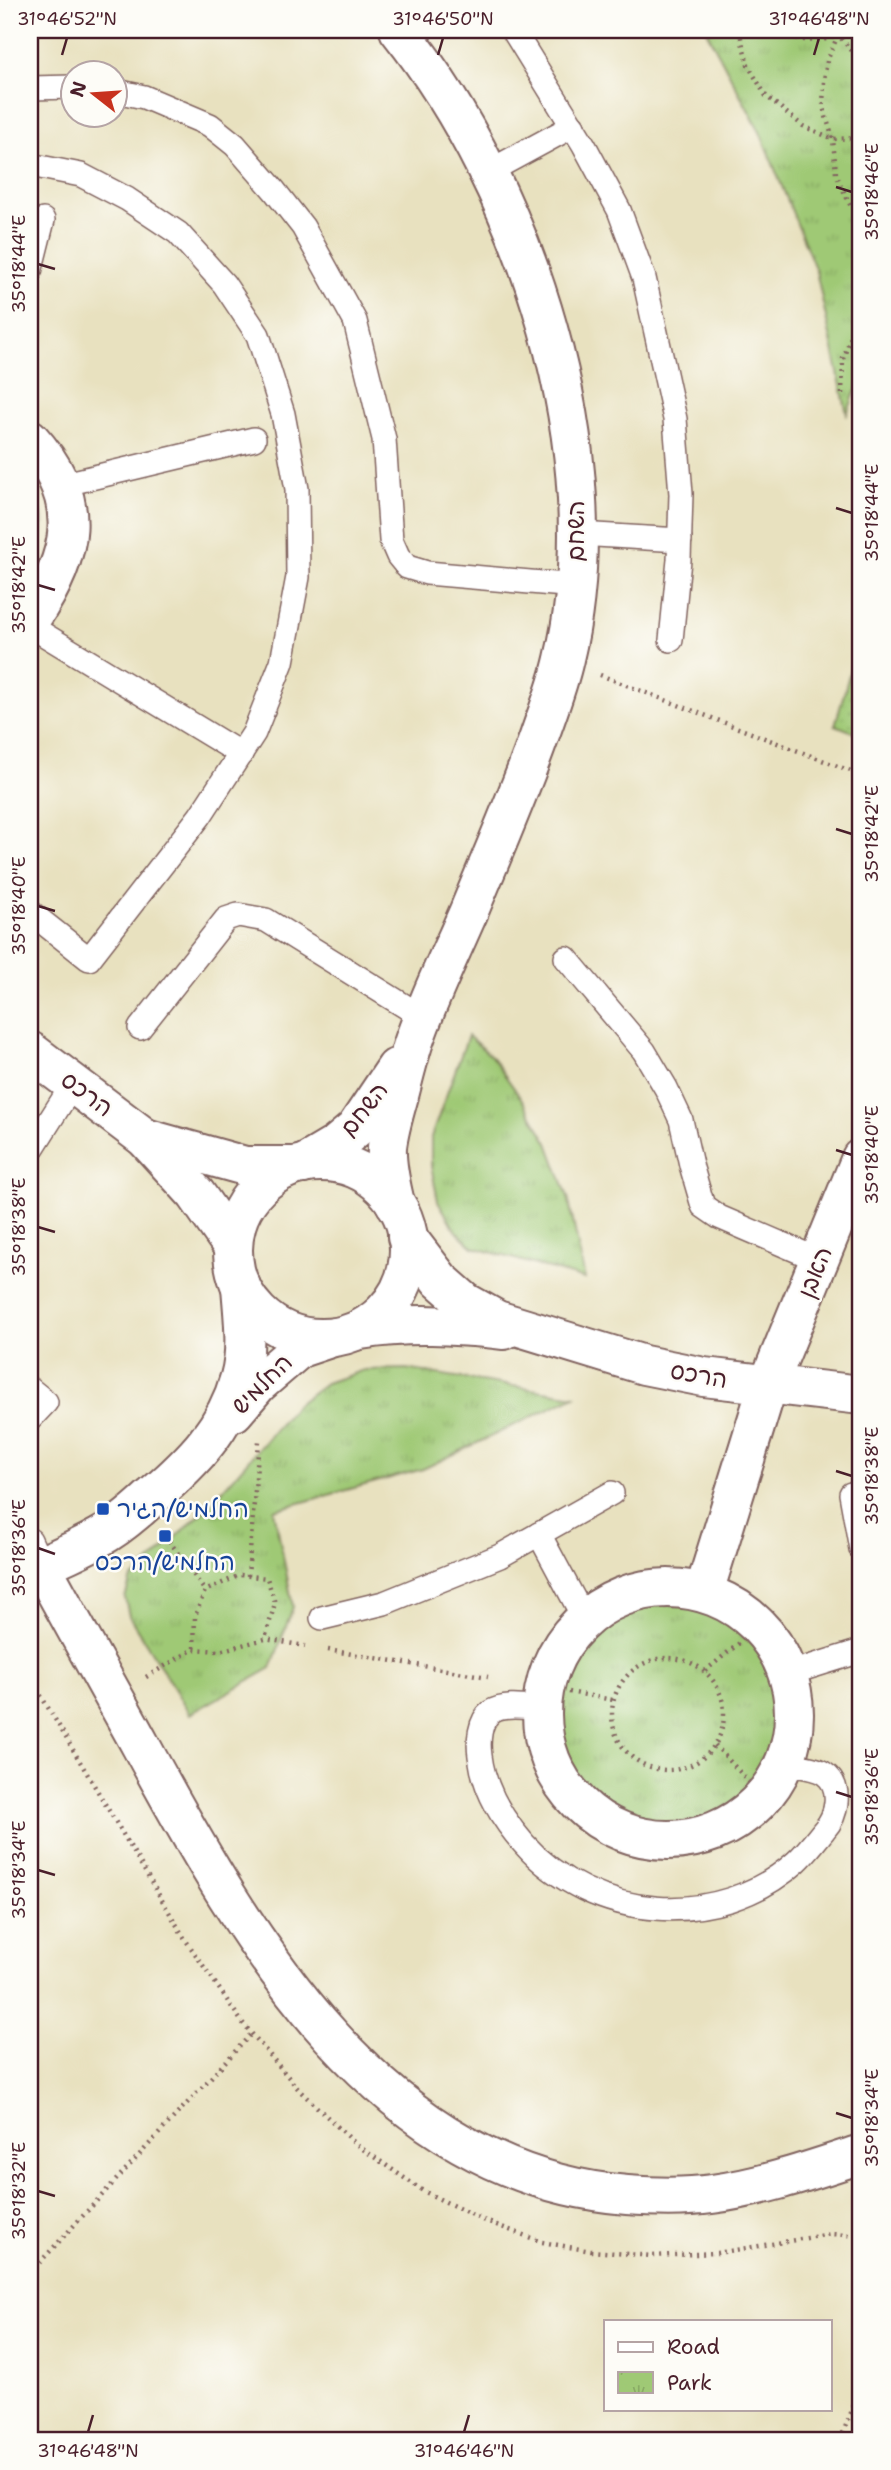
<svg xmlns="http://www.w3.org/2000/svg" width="891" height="2470" font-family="'Shantell Sans','Playpen Sans Hebrew',sans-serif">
<defs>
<pattern id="grass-dots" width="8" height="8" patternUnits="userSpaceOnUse" patternTransform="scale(1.75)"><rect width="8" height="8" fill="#9fc975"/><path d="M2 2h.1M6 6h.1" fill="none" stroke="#8aac65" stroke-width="1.8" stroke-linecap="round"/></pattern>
<pattern id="park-tufts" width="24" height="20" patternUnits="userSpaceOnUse" patternTransform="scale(1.75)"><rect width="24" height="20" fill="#9fc975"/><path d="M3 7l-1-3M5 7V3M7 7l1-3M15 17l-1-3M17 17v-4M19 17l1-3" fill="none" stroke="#8aac65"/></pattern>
</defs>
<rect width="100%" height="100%" fill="#fdfcf7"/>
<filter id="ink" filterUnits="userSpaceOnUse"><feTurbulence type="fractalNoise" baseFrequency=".0143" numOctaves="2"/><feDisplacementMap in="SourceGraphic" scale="14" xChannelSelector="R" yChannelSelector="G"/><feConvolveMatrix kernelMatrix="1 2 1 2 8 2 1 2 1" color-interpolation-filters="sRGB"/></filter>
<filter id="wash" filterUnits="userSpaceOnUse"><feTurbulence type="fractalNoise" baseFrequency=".00686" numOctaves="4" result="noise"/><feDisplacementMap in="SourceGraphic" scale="28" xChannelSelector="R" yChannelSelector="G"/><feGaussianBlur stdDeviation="1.57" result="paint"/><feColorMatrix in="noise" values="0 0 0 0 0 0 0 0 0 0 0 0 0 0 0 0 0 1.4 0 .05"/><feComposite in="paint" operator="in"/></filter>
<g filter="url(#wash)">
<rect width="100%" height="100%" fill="#e8e1bf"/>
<path fill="url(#grass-dots)" stroke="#747450" stroke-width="2" d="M861 601V735L835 725C847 685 858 644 861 601Z"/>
<g fill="url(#park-tufts)" stroke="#747450" stroke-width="2">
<polygon points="706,30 861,30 861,377 847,414 816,271 760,132"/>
<path d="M30 479C47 512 47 540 30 573Z"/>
<polygon points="468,1036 491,1056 521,1098 548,1143 568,1197 585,1279 473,1247 455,1230 438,1201 431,1166 431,1137"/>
<polygon points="406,1369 575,1396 423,1469 274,1510 293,1607 271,1668 190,1714 129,1616 125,1598 130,1581 208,1507 296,1405 326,1383 364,1370"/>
<circle cx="668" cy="1714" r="110"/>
</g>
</g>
<g filter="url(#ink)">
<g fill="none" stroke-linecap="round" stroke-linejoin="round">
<g stroke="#81635f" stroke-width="26">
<g id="lane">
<polyline points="513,30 584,145 619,210 644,278 675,419 681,494 679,560 671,640"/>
<polyline points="30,88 74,87"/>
<polyline points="116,91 144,97 210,125 235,145 274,190 303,227 355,321 384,439 391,540 398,556 407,567 427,573 576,586"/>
<polyline points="30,165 81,175 127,199 178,233 224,284 258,335 283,414 297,489 298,577 282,662 254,733 200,816 89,959 30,912"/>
<polyline points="488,172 573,126"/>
<polyline points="30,272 43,220"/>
<polyline points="61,485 254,439"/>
<polyline points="579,534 680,540"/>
<polyline points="30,626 241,754"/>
<polyline points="566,958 644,1051 666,1088 681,1120 691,1165 703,1206 719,1217 819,1260"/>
<polyline points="140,1028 226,919 238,915 266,920 424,1018"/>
<polyline points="30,1152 73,1084"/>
<polyline points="30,1389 46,1402 30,1419"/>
<polyline points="851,1494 861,1549"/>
<polyline points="539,1534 585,1620"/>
<polyline points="30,1540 41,1565"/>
<polyline points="322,1618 384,1603 500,1556 612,1493"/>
<polyline points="787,1674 861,1651"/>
<path d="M543 1709C529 1708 504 1703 491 1712 479 1721 478 1742 480 1756 484 1789 502 1819 524 1844 592 1921 718 1932 796 1862 806 1853 815 1841 824 1830 837 1816 843 1787 825 1774 816 1767 795 1766 784 1763"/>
</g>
</g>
<g stroke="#81635f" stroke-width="42">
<g id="street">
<path d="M30 439C86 501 74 555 30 620"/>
<polyline points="30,1051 145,1138 196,1194 233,1247"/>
<polyline points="145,1138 245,1166 291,1166"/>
<circle cx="321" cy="1250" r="88"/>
<polyline points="304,1164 336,1145 355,1129 396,1068"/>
<path d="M395 1203C391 1185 386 1166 387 1147 389 1129 395 1110 400 1092 404 1076 408 1060 413 1044 428 999 450 955 469 911 493 853 518 796 539 737 548 711 558 686 564 659 613 455 527 191 399 30"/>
<polyline points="407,1237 440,1280 465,1302 497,1320 644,1365 704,1377 861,1395"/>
<path d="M360 1330C408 1322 455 1325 504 1330"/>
<polyline points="234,1412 258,1384 300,1348 330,1338"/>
<path d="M41 1565C74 1626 108 1686 141 1746 247 1941 380 2175 627 2195 655 2197 684 2198 712 2194 764 2187 812 2170 861 2154"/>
<path d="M30 1570C56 1559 82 1548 107 1533 123 1523 139 1509 153 1496 192 1462 226 1429 240 1377 248 1348 243 1315 241 1286"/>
<circle cx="668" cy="1714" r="126"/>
<polyline points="704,1592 768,1385 861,1158"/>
</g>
</g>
<g stroke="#81635f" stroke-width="4.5" stroke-dasharray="2 5" stroke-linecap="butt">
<polyline points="739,30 748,65 766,96 803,126 833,139 861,138"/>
<path d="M777 30C798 42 824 46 844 30"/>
<polyline points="861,61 838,35 827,61 824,80 823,107 833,139 836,174 852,209 861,219"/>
<polyline points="842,394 843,359 861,308"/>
<polyline points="600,675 861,775"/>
<polyline points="165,1535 205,1591"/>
<polyline points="248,1576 259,1441"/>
<polyline points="194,1648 195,1616 205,1591 240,1575 267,1578 275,1603 265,1639"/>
<polyline points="328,1650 488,1677"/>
<circle cx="668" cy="1714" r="56"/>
<polyline points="705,1671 759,1627"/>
<polyline points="30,1677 185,1939 242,2022 300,2091 357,2145 423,2191 483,2220 542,2242 591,2251 652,2256 717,2253 831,2234 861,2236"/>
<polyline points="146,1677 194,1649 219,1651 265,1639 305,1646"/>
<polyline points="569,1692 613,1700"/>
<polyline points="715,1745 762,1796"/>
<polyline points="30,2273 252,2033"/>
<polyline points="840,2440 861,2388"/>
</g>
<use href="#lane" stroke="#fff" stroke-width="23"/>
<use href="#street" stroke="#fff" stroke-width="38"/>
</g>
</g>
<path fill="none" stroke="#4a1f2b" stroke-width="2.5" d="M62 55 67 38M438 55 443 38M814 55 819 38M836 187 852 192M38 264 55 269M836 508 852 513M38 585 55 590M836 829 852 834M38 906 55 911M836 1150 852 1155M38 1227 55 1232M836 1471 852 1476M38 1548 55 1554M836 1792 852 1797M38 1870 55 1875M836 2113 852 2118M38 2191 55 2196M88 2432 93 2415M464 2432 469 2415"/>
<g fill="#1a4fb4" stroke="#fdfcf7" stroke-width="2.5">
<rect x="96" y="1502" width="14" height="14" rx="3.5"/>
<rect x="158" y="1529" width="14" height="14" rx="3.5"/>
</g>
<g text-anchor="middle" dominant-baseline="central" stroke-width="5" stroke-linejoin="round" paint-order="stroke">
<g font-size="24" fill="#4a1f2b" stroke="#fdfcf7">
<text transform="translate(576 531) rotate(-90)">השחם</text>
<text transform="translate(87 1094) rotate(37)">הרכס</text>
<text transform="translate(364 1109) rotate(-52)">השחם</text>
<text transform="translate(815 1272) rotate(-68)">האבן</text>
<text transform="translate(699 1375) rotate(10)">הרכס</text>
<text transform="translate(262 1384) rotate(-45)">החלמיש</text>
</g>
<g font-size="24" fill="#164399" stroke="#fdfcf7" text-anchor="start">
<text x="117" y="1509">החלמיש/הגיר</text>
<text x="165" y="1562" text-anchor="middle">החלמיש/הרכס</text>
</g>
</g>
<rect width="891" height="2470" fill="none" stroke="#fdfcf7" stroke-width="77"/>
<rect x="604" y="2320" width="228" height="91" fill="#fdfcf7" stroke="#b5a4a5" stroke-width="2"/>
<rect x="618" y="2342" width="35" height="10" fill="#ffffff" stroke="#b5a4a5" stroke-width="2"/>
<text x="667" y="2354" font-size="21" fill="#4a1f2b">Road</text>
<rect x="618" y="2372" width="35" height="21" fill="url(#park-tufts)" stroke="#b5a4a5" stroke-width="2"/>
<text x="667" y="2390" font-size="21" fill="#4a1f2b">Park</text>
<g transform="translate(94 94) rotate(287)"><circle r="33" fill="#fdfcf7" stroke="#b5a4a5" stroke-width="2"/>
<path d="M0-5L12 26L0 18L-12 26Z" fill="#c8321e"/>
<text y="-10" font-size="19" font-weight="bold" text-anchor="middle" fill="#4a1f2b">N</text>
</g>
<rect x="38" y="38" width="814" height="2394" fill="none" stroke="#4a1f2b" stroke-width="2.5"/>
<g font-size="18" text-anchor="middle" fill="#4a1f2b">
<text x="67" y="25">31°46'52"N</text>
<text x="443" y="25">31°46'50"N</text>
<text x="819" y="25">31°46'48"N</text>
<text transform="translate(872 192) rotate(-90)" y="6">35°18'46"E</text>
<text transform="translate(19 264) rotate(-90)" y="6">35°18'44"E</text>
<text transform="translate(872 513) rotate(-90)" y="6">35°18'44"E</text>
<text transform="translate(19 585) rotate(-90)" y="6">35°18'42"E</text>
<text transform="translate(872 834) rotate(-90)" y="6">35°18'42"E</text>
<text transform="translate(19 906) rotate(-90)" y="6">35°18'40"E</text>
<text transform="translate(872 1155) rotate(-90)" y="6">35°18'40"E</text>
<text transform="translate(19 1227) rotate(-90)" y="6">35°18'38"E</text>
<text transform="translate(872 1476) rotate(-90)" y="6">35°18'38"E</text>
<text transform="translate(19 1548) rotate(-90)" y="6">35°18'36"E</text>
<text transform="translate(872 1797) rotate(-90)" y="6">35°18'36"E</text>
<text transform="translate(19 1870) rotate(-90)" y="6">35°18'34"E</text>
<text transform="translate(872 2118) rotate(-90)" y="6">35°18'34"E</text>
<text transform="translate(19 2191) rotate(-90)" y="6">35°18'32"E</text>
<text x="88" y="2457">31°46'48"N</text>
<text x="464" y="2457">31°46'46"N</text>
</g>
</svg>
